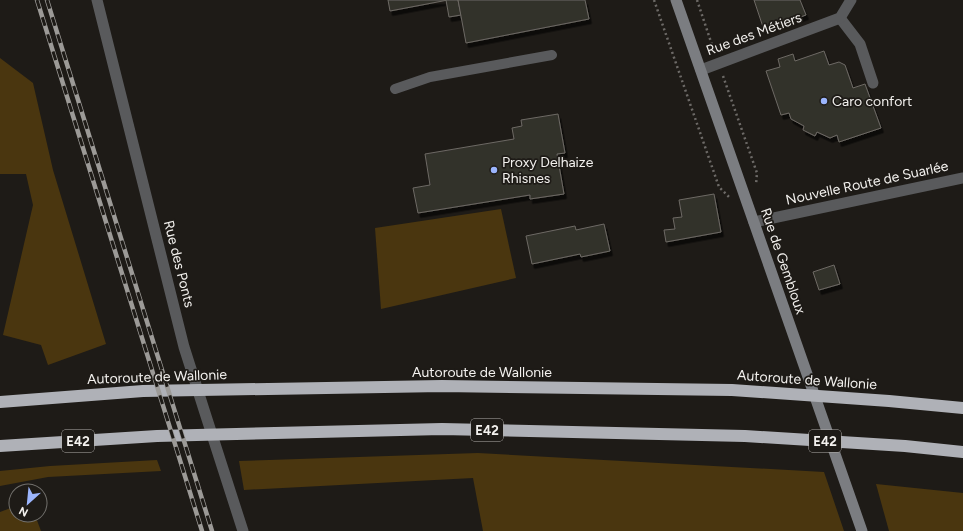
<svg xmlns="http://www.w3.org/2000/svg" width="963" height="531" font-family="Figtree,sans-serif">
<defs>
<filter id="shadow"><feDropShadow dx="2.5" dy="4.5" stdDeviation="0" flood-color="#0009"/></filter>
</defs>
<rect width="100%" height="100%" fill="#1e1b17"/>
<g fill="#4a360f">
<polygon points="0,58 33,83 53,170 106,344 48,365 41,345 3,335 33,205 26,174 0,174"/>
<polygon points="501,209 516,278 381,309 375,228"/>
<polygon points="478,453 824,472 844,531 483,531 473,478 244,490 239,461"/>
<polygon points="157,460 161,471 48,477 0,486 0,471 50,466"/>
<polygon points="876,484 963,493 963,531 889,531"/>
<polygon points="16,506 16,515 35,515 41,531 0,531 0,512"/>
</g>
<g fill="#33302c" stroke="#6d6a64" filter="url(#shadow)">
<polygon points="388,0 448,0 390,11"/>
<polygon points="446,0 458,0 461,15 449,17"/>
<polygon points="458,0 585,0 589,19 466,43"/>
<polygon points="754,0 800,0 806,15 764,30"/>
<polygon points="824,51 829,65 839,62 845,65 853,88 865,84 881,128 839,142 837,135 830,138 817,132 815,136 803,130 804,126 791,119 789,113 781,115 766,71 780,67 778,59 793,54 795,61"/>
<polygon points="558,114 565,153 557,154 564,194 530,199 530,195 418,213 413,188 430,185 425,154 514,139 512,128 522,126 521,120"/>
<polygon points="714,194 721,232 666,242 664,230 675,229 673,218 682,217 679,200"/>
<polygon points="604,224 610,251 581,257 580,254 532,264 526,236 575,226 576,230"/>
<polygon points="834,265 840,284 819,290 813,272"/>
</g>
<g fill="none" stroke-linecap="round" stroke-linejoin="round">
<g stroke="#6d6a67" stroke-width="2.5" stroke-dasharray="2 3" stroke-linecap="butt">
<polyline points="654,0 719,187 729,197"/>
<polyline points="697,0 714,51"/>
<polyline points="723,76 757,173 756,185"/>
</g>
<polyline stroke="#595a5c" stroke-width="10" points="395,89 430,77 552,55"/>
<g stroke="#595a5c" stroke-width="11">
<polyline points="97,0 184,347 206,416 243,531"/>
<polyline points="840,18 860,44 873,83"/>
<polyline points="701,70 840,18 851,0"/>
</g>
<polyline stroke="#595a5c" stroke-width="11" points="754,222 963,178"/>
<polyline stroke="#7b7d81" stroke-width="11" points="676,0 862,531"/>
<g stroke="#afb1b7" stroke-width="12">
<polyline points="0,402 143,391 442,386 732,390 889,401 963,408"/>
<polyline points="0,446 157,436 442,429 745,436 905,446 963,452"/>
</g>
<g stroke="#9c9a97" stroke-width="4.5">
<g id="rail">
<polyline points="37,0 202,531"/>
<polyline points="47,0 212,531"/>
</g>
</g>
<use href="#rail" stroke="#1e1b17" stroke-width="3" stroke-dasharray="9" stroke-linecap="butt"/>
</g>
<g fill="#9bb5fd" stroke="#1e1b17" stroke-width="1.5">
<circle cx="824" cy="101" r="4"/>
<circle cx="494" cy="170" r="4"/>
</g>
<g text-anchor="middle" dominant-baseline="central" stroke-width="3.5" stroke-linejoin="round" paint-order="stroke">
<g fill="#1e1b17" stroke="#b3b1ae" stroke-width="1">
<rect x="471" y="419" width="32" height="22" rx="3"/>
<rect x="62" y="430" width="32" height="22" rx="3"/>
<rect x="809" y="430" width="32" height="22" rx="3"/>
</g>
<g font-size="13" font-weight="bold" fill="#f3f1ee">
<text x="487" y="430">E42</text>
<text x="78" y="441">E42</text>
<text x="825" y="441">E42</text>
</g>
<g font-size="14" fill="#f3f1ee" stroke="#1e1b17">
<text transform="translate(754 34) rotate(-20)">Rue des Métiers</text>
<text transform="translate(867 183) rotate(-12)">Nouvelle Route de Suarlée</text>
<text transform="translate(783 261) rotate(71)">Rue de Gembloux</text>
<text transform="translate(179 264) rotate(76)">Rue des Ponts</text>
<text x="482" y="372">Autoroute de Wallonie</text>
<text transform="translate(157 377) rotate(-2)">Autoroute de Wallonie</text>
<text transform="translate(807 380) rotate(4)">Autoroute de Wallonie</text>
</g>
<g font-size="14" fill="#f3f1ee" stroke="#1e1b17" text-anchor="start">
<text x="832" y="101">Caro confort</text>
<text x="502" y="162">Proxy Delhaize<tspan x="502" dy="16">Rhisnes</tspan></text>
</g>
</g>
<g transform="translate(28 503) rotate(207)"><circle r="19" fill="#1e1b17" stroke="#73716d"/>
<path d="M0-3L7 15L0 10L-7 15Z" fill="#9bb5fd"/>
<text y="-6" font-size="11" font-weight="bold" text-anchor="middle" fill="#f3f1ee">N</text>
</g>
</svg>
